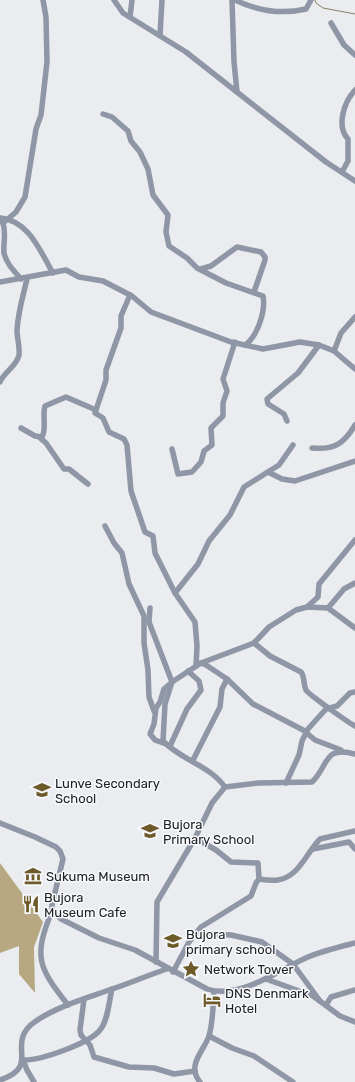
<svg xmlns="http://www.w3.org/2000/svg" width="355" height="1082" font-family="Rubik,sans-serif">
<rect width="100%" height="100%" fill="#eaecef"/>
<polygon fill="#b7a882" points="0,863 43,922 34,947 35,993 19,974 19,946 0,953"/>
<g fill="none" stroke-linecap="round" stroke-linejoin="round">
<polyline stroke="#8b8067" stroke-width="1" points="315,0 316,3 323,8 355,14"/>
<g stroke="#8f96a5" stroke-width="5.5">
<polyline points="114,0 123,13 186,52 326,162 355,181"/>
<polyline points="232,0 234,62 237,92"/>
<path d="M235 0C258 11 280 15 306 9L311 0"/>
<polyline points="130,17 132,0"/>
<polyline points="331,23 344,45 355,55"/>
<polyline points="160,35 162,0"/>
<path d="M103 114 112 117 128 131 131 141 140 152 148 169 153 195 168 215 166 232 169 246 187 258 197 268 226 283 263 296C266 311 257 337 245 345"/>
<path d="M342 172 348 161V139C336 126 344 102 355 90"/>
<path d="M1 218C29 221 40 251 53 273"/>
<path d="M2 221C7 231 3 242 4 253 6 263 14 271 21 279"/>
<polyline points="3,223 16,212 25,197 36,129 41,115 47,62 46,17 43,0"/>
<polyline points="201,269 211,266 237,247 261,252 265,257 265,260 254,292"/>
<polyline points="0,282 66,270 79,277 103,281 132,296 151,312 231,342 263,349 300,342 319,345 334,351 355,369"/>
<polyline points="130,295 121,316 121,328 106,370 106,380 95,413 103,418 109,432 124,439 127,445 131,491 145,532 153,536 155,553 175,593 195,622 197,646 196,666"/>
<polyline points="334,351 341,333 355,317"/>
<path d="M0 382C4 372 17 366 19 355 20 347 17 338 17 330 18 312 23 296 27 279"/>
<polyline points="287,421 284,414 268,404 267,399 298,373 319,345"/>
<path d="M21 428 35 436 42 437C47 429 42 416 45 406L66 397 96 410"/>
<polyline points="39,437 46,443 64,469 69,469 88,484"/>
<path d="M312 448C334 450 344 444 355 425"/>
<polyline points="172,449 178,474 192,472 201,462 204,451 212,445 211,428 223,416 223,403 227,391 223,379 235,342"/>
<polyline points="268,472 282,479 295,481 355,461"/>
<polyline points="105,526 114,543 122,553 129,584 144,616 144,643 148,670 149,697 154,711"/>
<polyline points="175,593 198,564 209,541 230,515 244,487 279,465 293,445"/>
<polyline points="307,607 318,597 319,584 355,540"/>
<polyline points="150,608 149,622 172,682 164,689 160,702 156,708 154,724 150,734 155,740 166,744"/>
<polyline points="328,608 344,589 355,583"/>
<path d="M254 643 270 656 301 672C305 677 303 684 306 690 308 694 349 723 355 726"/>
<polyline points="201,663 206,665 227,679 253,704 303,730 315,740 341,750"/>
<polyline points="170,746 187,709 201,690 199,681 188,671"/>
<polyline points="193,760 220,707 222,689 227,679"/>
<polyline points="286,783 299,755 302,741 308,729 326,709 337,706 350,693 355,692"/>
<path d="M225 787C209 765 181 760 163 741L165 704 172 682 201 663 254 643 269 627 296 610 307 607 328 608 355 628"/>
<path d="M0 823 35 837 56 847 60 851 63 859 52 905V911L61 919 99 938 135 950 207 989C240 1000 278 970 308 957 322 951 339 947 355 943"/>
<polyline points="313,849 349,842 355,849"/>
<path d="M259 879C265 880 272 881 278 880 299 877 307 852 320 839L355 831"/>
<path d="M52 911C33 957 38 967 68 1005"/>
<polyline points="196,933 231,935 262,942 293,964 320,1001"/>
<path d="M156 962 157 902 195 838 212 803 225 787 258 783 312 782C329 766 323 745 355 754"/>
<polyline points="173,972 189,942 201,927 251,896 256,883 259,879 258,863 231,862 216,850 195,838"/>
<polyline points="266,979 313,996 340,1016 355,1022"/>
<polyline points="84,999 80,1030 81,1035 90,1045 94,1057 129,1067 154,1068 174,1074 195,1071"/>
<polyline points="326,1005 331,997 355,990"/>
<polyline points="209,1036 232,1048 254,1056 293,1082"/>
<path d="M0 1080C43 1066 3 1043 36 1021 58 1006 87 998 112 989 131 983 148 975 167 969"/>
<path d="M34 1082 27 1070 23 1060C40 1061 90 1043 100 1030 108 1021 109 1001 112 989"/>
<path d="M200 1082C186 1065 204 1051 209 1036 213 1022 213 1006 214 991"/>
</g>
</g>
<defs>
<g id="school-bare" transform="scale(1.38)"><path d="M0-5L7-2L0 1L-7-2ZM-4 1L0 2.5L4 1V4Q0 6-4 4Z" fill="#6d5a28" stroke="#f7f9fd" stroke-width="2.5" paint-order="stroke"/></g>
<g id="museum-bare" transform="scale(1.38)"><path d="M0-6L6-3V-2H-6V-3ZM-5-1h2V3h-2ZM-1-1h2V3h-2ZM3-1h2V3H3ZM-6 4H6V6H-6Z" fill="#6d5a28" stroke="#f7f9fd" stroke-width="2.5" paint-order="stroke"/></g>
<g id="restaurant-bare" transform="scale(1.38)"><path d="M-5-6h1v4h1v-4h1v4h1v-4h1v5L-1.5 .5V6h-2V.5L-5-1ZM5-6V6H3V1.5H1.5Q1.5-4 5-6Z" fill="#6d5a28" stroke="#f7f9fd" stroke-width="2.5" paint-order="stroke"/></g>
<g id="sight-bare" transform="scale(1.38)"><path d="M0-6L1.8-2.2L6-1.7L2.9 1.2L3.7 5.4L0 3.3L-3.7 5.4L-2.9 1.2L-6-1.7L-1.8-2.2Z" fill="#6d5a28" stroke="#f7f9fd" stroke-width="2.5" paint-order="stroke"/></g>
<g id="hotel-bare" transform="scale(1.38)"><path d="M-6-4.5h1.5V1H6V5H4.5V3h-9V5H-6ZM-4 0a1.8 1.8 0 1 1 3.6 0ZM.5 0V-2.5h3Q6-2.5 6 0Z" fill="#6d5a28" stroke="#f7f9fd" stroke-width="2.5" paint-order="stroke"/></g>
</defs>
<g fill-rule="evenodd">
<use href="#school-bare" x="42" y="790"/>
<use href="#school-bare" x="150" y="831"/>
<use href="#museum-bare" x="33" y="876"/>
<use href="#restaurant-bare" x="31" y="904"/>
<use href="#school-bare" x="173" y="941"/>
<use href="#sight-bare" x="191" y="969"/>
<use href="#hotel-bare" x="212" y="1000"/>
</g>
<g text-anchor="middle" dominant-baseline="central" stroke-width="3" stroke-linejoin="round" paint-order="stroke">
<g font-size="13" fill="#212223" stroke="#f7f9fd" text-anchor="start">
<text x="55" y="783">Lunve Secondary<tspan x="55" dy="15">School</tspan></text>
<text x="163" y="824">Bujora<tspan x="163" dy="15">Primary School</tspan></text>
<text x="46" y="876">Sukuma Museum</text>
<text x="44" y="897">Bujora<tspan x="44" dy="15">Museum Cafe</tspan></text>
<text x="186" y="934">Bujora<tspan x="186" dy="15">primary school</tspan></text>
<text x="204" y="969">Network Tower</text>
<text x="225" y="993">DNS Denmark<tspan x="225" dy="15">Hotel</tspan></text>
</g>
</g>
</svg>
